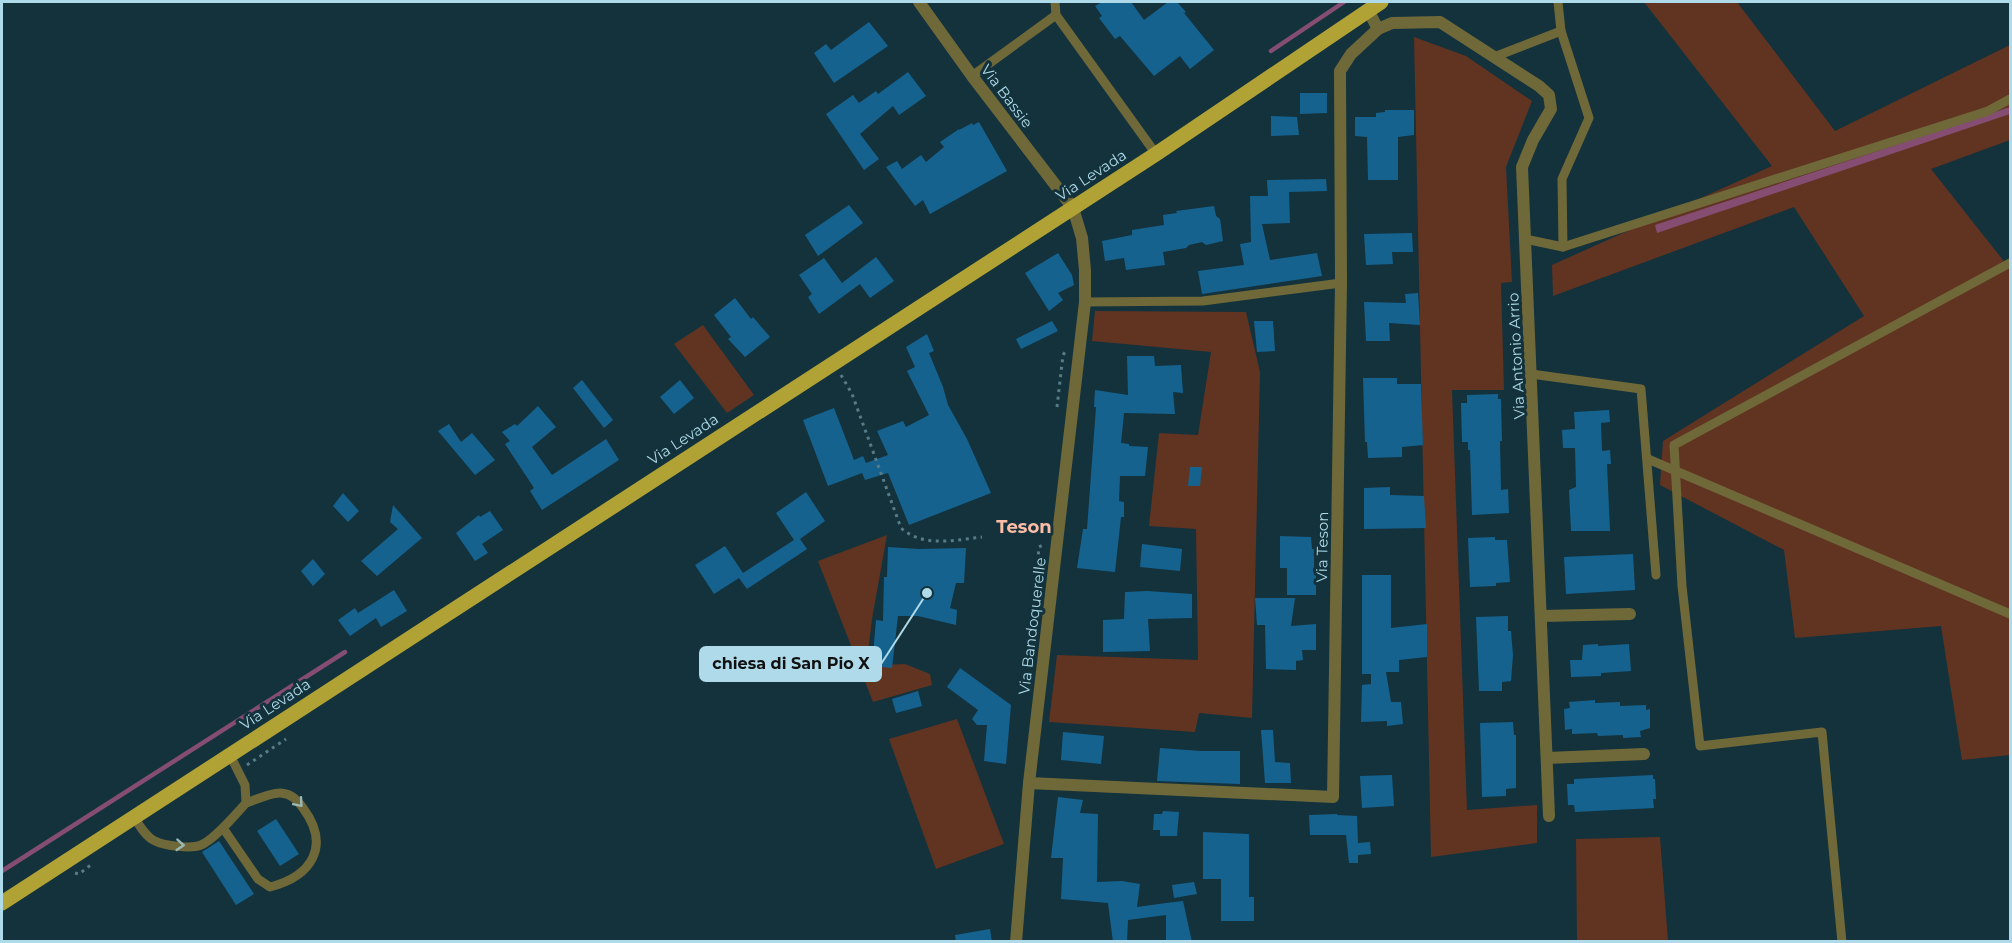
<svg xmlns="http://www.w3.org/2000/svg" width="2012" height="943" font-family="Montserrat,sans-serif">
<rect width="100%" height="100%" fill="#13323c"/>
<g fill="#613321">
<polygon points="1644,2 1737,2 1835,131 2010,45 2010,140 1931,169 2010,269 2010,755 1962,760 1941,626 1795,638 1784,550 1660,485 1663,441 1864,316 1794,207 1553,296 1552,265 1772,166"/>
<polygon points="1414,37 1466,56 1532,101 1506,167 1512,282 1501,283 1504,390 1452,390 1467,810 1537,805 1537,843 1431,857"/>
<polygon points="1095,311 1246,312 1260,372 1252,718 1199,713 1195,732 1049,722 1057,655 1198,660 1196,529 1149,526 1159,433 1198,435 1211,352 1092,341"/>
<polygon points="703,325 754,395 727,413 674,344"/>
<polygon points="887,535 872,619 867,661 880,665 905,664 930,674 932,685 873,702 818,561"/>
<polygon points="957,719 1004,844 936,869 889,739"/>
<polygon points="1660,837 1668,941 1577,941 1576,839"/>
</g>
<polygon fill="#844d71" points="2010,107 2010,114 1657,233 1655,225"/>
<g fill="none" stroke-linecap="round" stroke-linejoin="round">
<g stroke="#844d71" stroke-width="4.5">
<polyline points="1271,51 1344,2"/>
<polyline points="2,871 345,652"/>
</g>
</g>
<g fill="#16628f">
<polygon points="1102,2 1131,2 1144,20 1168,2 1177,2 1186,12 1184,13 1214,50 1190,69 1180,56 1154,76 1120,36 1115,39 1099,18 1102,16 1095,6"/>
<polygon points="869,22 888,46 834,83 814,53 826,44 831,50"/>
<polygon points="908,72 926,96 899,115 893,106 860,134 879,159 864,170 826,114 853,95 859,103 876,91 878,94"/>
<polygon points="1300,93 1327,93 1327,113 1300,114"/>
<polygon points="1385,110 1414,110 1414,135 1398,137 1398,180 1368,180 1367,137 1355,136 1355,117 1376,117 1376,113 1385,112"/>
<polygon points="1271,116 1297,117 1299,135 1271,136"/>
<polygon points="979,122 1007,171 930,214 923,200 915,206 886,167 897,161 902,169 921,155 926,162 944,147 940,142 959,129 959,130 972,123 973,125"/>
<polygon points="1326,179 1327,191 1289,192 1290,223 1262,224 1270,260 1317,253 1322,276 1202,294 1198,271 1244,265 1240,244 1251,242 1250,196 1268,196 1267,180"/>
<polygon points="849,205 863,223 818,256 805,235"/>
<polygon points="1214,206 1216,216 1220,219 1223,241 1206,245 1202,242 1189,245 1186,248 1163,252 1165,265 1126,270 1124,258 1105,261 1102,241 1132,235 1132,230 1164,225 1163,215 1177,213 1176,211"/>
<polygon points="1412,233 1413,252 1392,252 1393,264 1366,265 1364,234"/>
<polygon points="1058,253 1072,275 1074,285 1058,293 1063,300 1049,311 1025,273"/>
<polygon points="876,257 894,281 870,298 860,284 819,314 808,297 812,294 799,275 824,258 842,283"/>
<polygon points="1418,293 1420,325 1389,323 1390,341 1366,341 1364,302 1406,303 1405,294"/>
<polygon points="735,298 751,319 753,317 770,337 745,357 728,339 731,337 714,315"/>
<polygon points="1052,321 1058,331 1021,349 1016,339"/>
<polygon points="1254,321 1273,321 1275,351 1257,352"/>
<polygon points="927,334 934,351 929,353 943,387 948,405 967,439 991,493 909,525 888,473 865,480 862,473 828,486 803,420 834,408 854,460 863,456 866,463 888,455 877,431 903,421 906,427 929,415 907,371 915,367 906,347"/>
<polygon points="1127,356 1154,356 1155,366 1181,365 1183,393 1173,392 1175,414 1124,413 1121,443 1129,444 1129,446 1148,447 1145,476 1120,476 1119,501 1124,502 1124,517 1121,517 1115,572 1077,568 1083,529 1087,529 1096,407 1094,407 1095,390 1128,395"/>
<polygon points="1363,378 1397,378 1397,384 1421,384 1423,445 1402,447 1402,457 1368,458 1367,442 1365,442"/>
<polygon points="582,380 613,420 604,428 573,388"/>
<polygon points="680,380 694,398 674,414 660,397"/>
<polygon points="1498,394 1498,399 1501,399 1502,441 1500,441 1501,490 1508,489 1509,513 1472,515 1470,450 1468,450 1468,442 1462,442 1461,403 1467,403 1467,395"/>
<polygon points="538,406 556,427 532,447 552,475 606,439 619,460 542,510 530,491 534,488 505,444 510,441 502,432 515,424 517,426"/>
<polygon points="1609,410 1610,422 1601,423 1602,451 1610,450 1611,464 1607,464 1610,531 1571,531 1569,490 1576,487 1575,448 1563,448 1562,430 1575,429 1574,412"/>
<polygon points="449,424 461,442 472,433 495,460 475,475 438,431"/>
<polygon points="1190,467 1202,467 1200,486 1188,486"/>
<polygon points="1390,487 1390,495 1424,496 1426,528 1364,529 1364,488"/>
<polygon points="806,492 825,521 800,539 807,549 747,589 739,578 714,594 695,565 725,546 743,573 763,560 794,540 776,513"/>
<polygon points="343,493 359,511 348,522 333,506"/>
<polygon points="393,505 422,538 377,576 361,561 398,529 390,522"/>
<polygon points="490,511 503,530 482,544 488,553 475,561 456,533 479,515 480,517"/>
<polygon points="1280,536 1311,537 1312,549 1314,549 1314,574 1316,574 1316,595 1287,595 1287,568 1280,568"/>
<polygon points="1495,537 1495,540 1507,540 1510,582 1496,583 1496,586 1470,587 1468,538"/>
<polygon points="1142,544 1182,549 1180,571 1140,567"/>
<polygon points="888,547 919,549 966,548 964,583 956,583 950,608 957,610 956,625 918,616 898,616 892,668 872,666 876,620 883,621 884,577 887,577"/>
<polygon points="1633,554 1635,590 1566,594 1564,557"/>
<polygon points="313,559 325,574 313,586 301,571"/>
<polygon points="1362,575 1391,575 1391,628 1427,624 1427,657 1399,660 1399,672 1386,672 1391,702 1401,702 1403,724 1387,726 1387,721 1361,722 1362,685 1371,684 1371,674 1362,674"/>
<polygon points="394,590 407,611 381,627 376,618 350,636 338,620 355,608 358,613"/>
<polygon points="1147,591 1192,594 1192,618 1148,619 1150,651 1103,652 1103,620 1124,619 1125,592"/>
<polygon points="1255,598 1295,598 1291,626 1316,624 1316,650 1302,650 1303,660 1296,661 1296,670 1266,669 1265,625 1257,625"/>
<polygon points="1508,616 1508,631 1511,631 1513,655 1511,681 1502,682 1502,691 1479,691 1476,617"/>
<polygon points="1598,644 1598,646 1629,644 1631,671 1601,673 1601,676 1571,677 1570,660 1582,660 1583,645"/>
<polygon points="960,668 1011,705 1006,764 984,761 987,725 977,725 972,719 978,710 947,687"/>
<polygon points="918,691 922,706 896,713 892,699"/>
<polygon points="1595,700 1595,703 1620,702 1620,706 1646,705 1646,710 1650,709 1650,728 1640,731 1641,737 1623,738 1623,735 1598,736 1597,733 1572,734 1572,729 1565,730 1564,709 1570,708 1569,702"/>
<polygon points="1513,722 1514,735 1516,735 1516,788 1506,789 1506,796 1482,797 1480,723"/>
<polygon points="1261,730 1273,730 1275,762 1290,763 1291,783 1265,783"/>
<polygon points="1063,732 1104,736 1101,764 1061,760"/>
<polygon points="1160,748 1201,751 1240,751 1240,784 1157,781"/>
<polygon points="1392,775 1394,806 1362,808 1360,776"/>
<polygon points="1653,775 1653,779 1655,779 1656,799 1653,799 1654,808 1575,812 1574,805 1568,805 1567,784 1574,784 1574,779"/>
<polygon points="1058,797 1083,800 1080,813 1098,814 1097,882 1122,881 1140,884 1137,907 1166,903 1166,905 1166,903 1183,901 1192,942 1166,942 1166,915 1128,920 1127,942 1113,942 1108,903 1061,899 1063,858 1051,858"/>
<polygon points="1163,811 1179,812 1177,836 1160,836 1160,830 1153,830 1154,814 1162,814"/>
<polygon points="1337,814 1337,815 1357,816 1358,843 1370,842 1371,854 1358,855 1358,863 1349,863 1346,835 1310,835 1309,815"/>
<polygon points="276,819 299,854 280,866 257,831"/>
<polygon points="1203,832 1249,834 1249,897 1254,897 1254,921 1221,921 1221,879 1203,879"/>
<polygon points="219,841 254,894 236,905 202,852"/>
<polygon points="1194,882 1197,894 1174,898 1172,885"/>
<polygon points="990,929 992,942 956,942 955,935"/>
</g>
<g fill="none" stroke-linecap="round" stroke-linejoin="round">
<g stroke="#577c88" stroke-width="3" stroke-dasharray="3 4.5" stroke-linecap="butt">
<path d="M841 375 852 394 901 528C923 548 955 540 982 537"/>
<polyline points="1057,407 1063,355 1065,352"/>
<polyline points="1030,644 1039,547 1043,545"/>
<polyline points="247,765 286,739"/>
<polyline points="75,873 79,874 92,864"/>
</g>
<g stroke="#6f6839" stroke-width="9">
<polyline points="1055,2 1056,15 1156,154"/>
<polyline points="1558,2 1561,31"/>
<polyline points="1494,57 1561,31 1589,118 1562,179 1563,247"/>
<polyline points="972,76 1056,15"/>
<polyline points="1525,239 1563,247 1988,111 2010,99"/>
<polyline points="1085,302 1203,301 1341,283"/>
<polyline points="1531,374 1641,389 1656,575"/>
<polyline points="1648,459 2010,614"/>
<path d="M134 817C139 825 146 837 155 841 165 846 191 849 201 845 215 839 235 815 246 803L245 785 230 755"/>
<path d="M223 828 258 879 270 887C312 876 331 846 303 808 297 800 292 794 281 793 271 792 256 800 246 803"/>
<polyline points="1842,942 1822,732 1700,746 1682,586 1674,445 2010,263"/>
</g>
<g stroke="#6f6839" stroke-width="12">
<polyline points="919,2 972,76 1073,208 1082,238 1085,270 1085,302 1029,783 1016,942"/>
<polyline points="1378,29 1392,23 1440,22 1539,86 1549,95 1551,109 1533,140 1522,167 1549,816"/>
<polyline points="1542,616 1630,614"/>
<polyline points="1547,758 1644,754"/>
<polyline points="1029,783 1333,797 1341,283 1340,71 1351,54 1378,29 1368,10"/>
</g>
<polyline stroke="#b1a235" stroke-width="15" points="2,903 1156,154 1381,2"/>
</g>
<defs><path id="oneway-chevron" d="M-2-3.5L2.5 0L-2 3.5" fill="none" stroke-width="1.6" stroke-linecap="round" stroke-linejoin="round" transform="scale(1.5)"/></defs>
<g stroke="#9bb8b4">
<use href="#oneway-chevron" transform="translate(299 803) rotate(49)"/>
<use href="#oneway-chevron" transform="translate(180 845) rotate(4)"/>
</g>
<g text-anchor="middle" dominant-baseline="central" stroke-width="6" stroke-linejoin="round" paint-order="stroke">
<g font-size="15" fill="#aedae9" stroke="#13323c">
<text transform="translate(1007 96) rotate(53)">Via Bassie</text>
<text transform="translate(1091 175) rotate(-33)">Via Levada</text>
<text transform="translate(1516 356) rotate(-93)">Via Antonio Arrio</text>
<text transform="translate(683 439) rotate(-33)">Via Levada</text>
<text transform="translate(1322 547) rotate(-89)">Via Teson</text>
<text transform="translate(1032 626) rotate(-83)">Via Bandoquerelle</text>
<text transform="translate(275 704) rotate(-33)">Via Levada</text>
</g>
<g font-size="18" font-weight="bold" fill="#fcbda6" stroke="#13323c">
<text x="1024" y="527">Teson</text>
</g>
</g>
<path fill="none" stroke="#aedae9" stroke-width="2" d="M927 593L881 664"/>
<circle fill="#aedae9" stroke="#13323c" stroke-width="2" cx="927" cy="593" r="6"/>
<rect fill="#aedae9" stroke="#aedae9" stroke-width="2" x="700" y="647" width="181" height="34" rx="6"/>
<g font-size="16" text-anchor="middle" font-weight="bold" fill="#111">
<text x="791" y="669">chiesa di San Pio X</text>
</g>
<rect width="2012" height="943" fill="none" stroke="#aedae9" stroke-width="6"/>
</svg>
